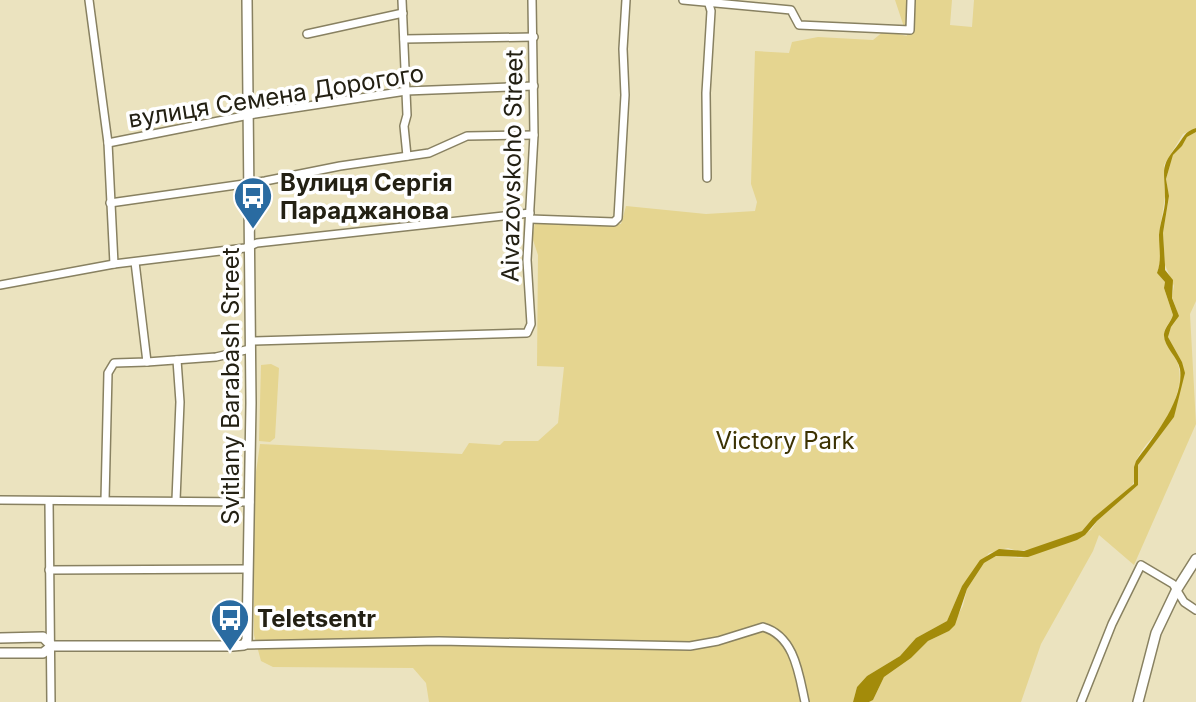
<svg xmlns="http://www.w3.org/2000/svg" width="1196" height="702" font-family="Inter,sans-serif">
<rect width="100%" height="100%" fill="#ebe3bf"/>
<g fill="#e5d590">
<path d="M895 0H952L950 25 972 27 974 0H1196V128L1183 134 1164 165 1165 197 1159 234 1161 259 1157 273 1165 282 1164 288 1173 315C1171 322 1164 327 1164 335 1164 343 1173 352 1176 359 1184 374 1177 398 1170 413 1161 434 1128 454 1135 479L1131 488 1093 518 1082 531 1033 549 1017 551 1008 548 989 553 962 586 947 621 916 638 900 656 867 676 857 687 853 702H429L426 683 413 668 273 667 261 661 254 635V486L260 444 462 454 469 443 500 445 504 441H538L558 423 564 367 537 366 538 255 532 237 535 223 621 224 626 206 706 214 755 211 757 202 751 184 755 51 789 53 792 42 818 37 873 40 884 31 907 36Z"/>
<polygon points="1196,132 1196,301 1190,314 1196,424 1134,565 1099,535 1093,551 1041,644 1021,702 869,702 873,700 884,677 911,658 928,641 949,631 963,606 967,589 984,563 996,556 1021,558 1062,545 1091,530 1097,521 1138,485 1138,465 1174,417 1182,362 1168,337 1171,327 1177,319 1177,311 1172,297 1174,286 1165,265 1163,233 1169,197 1166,179 1173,155 1182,146 1187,137"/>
<polygon points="271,364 279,368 275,438 270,442 259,441 261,365"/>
</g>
<path fill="#a38b0a" d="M1196 128V132L1187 137 1182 146 1173 155 1166 179 1169 196 1163 233 1165 265V270L1173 280 1172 298 1179 316 1171 327 1168 337 1182 362 1185 373 1174 417 1138 465V485L1097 521 1085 535 1077 540 1028 557 996 556 984 563 967 589 955 625 949 631 928 641 911 658 884 677 873 700 869 702H853L857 687 867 676 900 656 916 638 947 621 962 586 980 560 999 549 1024 551 1082 531 1093 518 1134 484V467L1136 461C1153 438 1185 399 1180 369 1178 357 1163 346 1164 334 1165 327 1171 322 1173 315L1164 288 1165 282 1157 273C1162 260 1159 249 1159 235 1160 222 1166 209 1165 197 1165 170 1159 168 1177 146 1184 137 1184 132 1196 128Z"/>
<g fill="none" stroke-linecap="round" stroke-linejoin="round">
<g stroke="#888161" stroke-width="10">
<g id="minor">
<polyline points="89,0 108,143 114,264"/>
<polyline points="402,0 407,115 404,126 407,156"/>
<polyline points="683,0 791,10 799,25 910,30 911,0"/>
<polyline points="307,34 403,13"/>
<polyline points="404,39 534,37"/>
<polyline points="108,143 249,115 406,91 534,86"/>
<polyline points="707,178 706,93 711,11 708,1"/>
<polyline points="110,203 265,181 340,166 429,153 467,136 534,135"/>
<polyline points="530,219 614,222 618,218 625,95 623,49 626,0"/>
<polyline points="0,285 114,264 245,248 257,243 530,213"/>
<polyline points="250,341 527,333 531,324 527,260 534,135 532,0"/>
<polyline points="147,362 216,357 250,349"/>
<polyline points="0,500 250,502"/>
<polyline points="105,500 108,373 114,363 147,362 135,262"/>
<polyline points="176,500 180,402 177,360"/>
<polyline points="49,501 51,702"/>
<polyline points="49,570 248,569"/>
<path d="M244 645 439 641 690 646 718 641 763 627C795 636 799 675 805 702"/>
<polyline points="1081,702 1112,624 1141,565 1173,584 1184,602 1196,610"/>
</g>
</g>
<g stroke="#888161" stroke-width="12">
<g id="tertiary">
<polyline points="0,638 43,637 52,646"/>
<polyline points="0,653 43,653 52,646 233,646 244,645 247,640 251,403 247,0"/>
<polyline points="1138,702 1156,633 1177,589 1196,559"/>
</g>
</g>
<use href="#minor" stroke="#fff" stroke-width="7"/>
<use href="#tertiary" stroke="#fff" stroke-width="9"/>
</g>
<defs>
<g id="bus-pin" transform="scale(2.0125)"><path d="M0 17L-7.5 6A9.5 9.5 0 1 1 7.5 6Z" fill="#2a6ba1" stroke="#fff"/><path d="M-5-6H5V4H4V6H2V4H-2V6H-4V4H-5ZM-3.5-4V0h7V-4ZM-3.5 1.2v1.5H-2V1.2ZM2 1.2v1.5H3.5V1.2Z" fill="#fff"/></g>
</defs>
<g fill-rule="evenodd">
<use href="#bus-pin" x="253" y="196"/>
<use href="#bus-pin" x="230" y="618"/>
</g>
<g text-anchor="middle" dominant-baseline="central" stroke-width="7" stroke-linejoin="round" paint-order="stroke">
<g font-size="24" fill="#232013" stroke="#fff">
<text transform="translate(276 96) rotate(-9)">вулиця Семена Дорогого</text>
<text transform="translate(512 166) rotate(-89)">Aivazovskoho Street</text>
<text transform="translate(230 386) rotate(-90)">Svitlany Barabash Street</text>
</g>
<g font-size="24" font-weight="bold" fill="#232013" stroke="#fff" text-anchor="start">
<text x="280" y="182">Вулиця Сергія<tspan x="280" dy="28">Параджанова</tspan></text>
<text x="257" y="618">Teletsentr</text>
</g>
<g font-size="24" fill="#3c3202" stroke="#fff">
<text x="785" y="440">Victory Park</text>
</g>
</g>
</svg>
